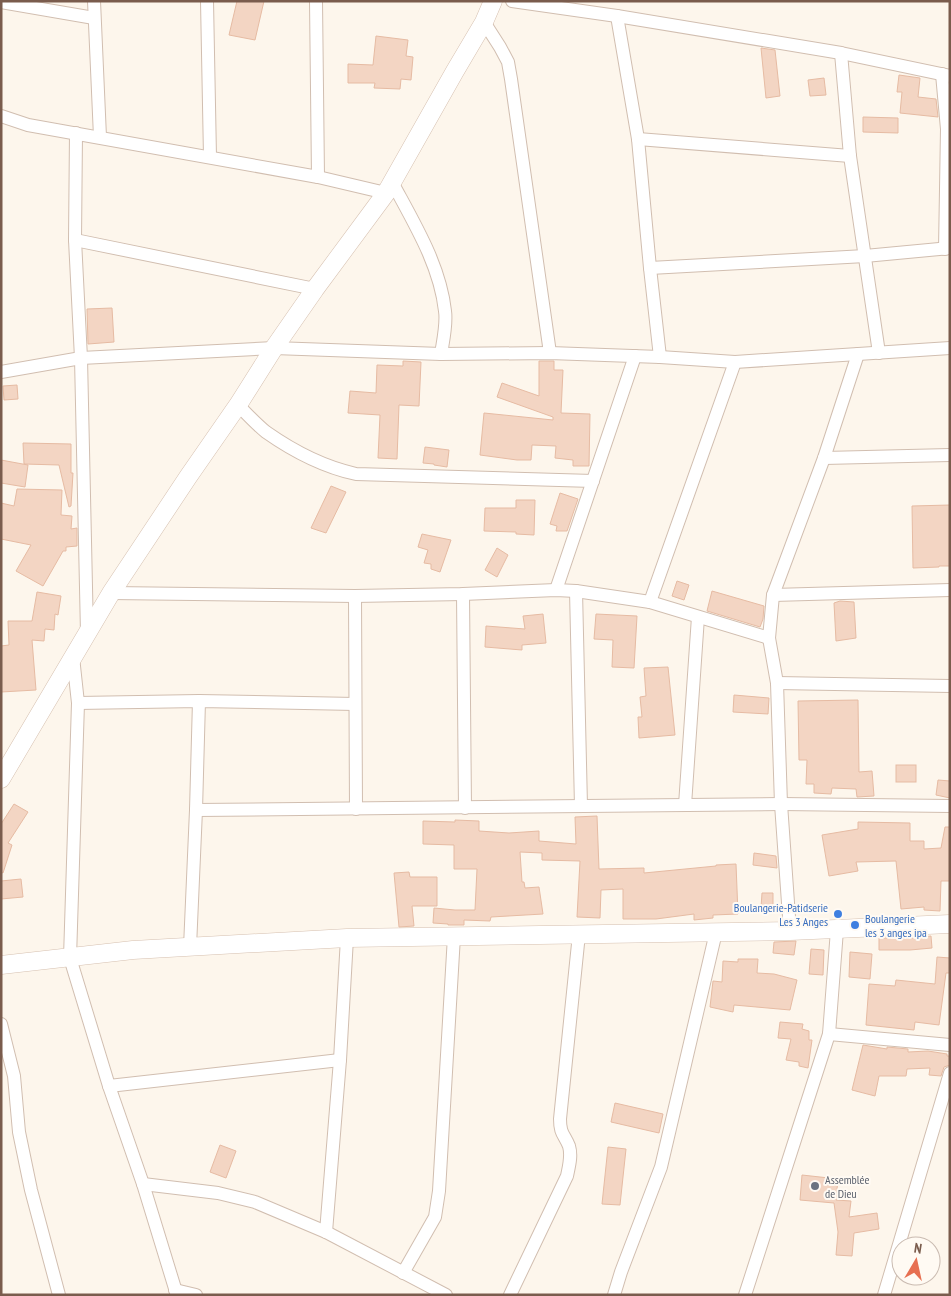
<svg xmlns="http://www.w3.org/2000/svg" width="951" height="1296" font-family="'PT Sans Narrow',sans-serif">
<rect width="100%" height="100%" fill="#fdf6ec"/>
<g fill="#f3d5c3" stroke="#e6bba3">
<polygon points="237,1 264,1 255,40 229,35"/>
<polygon points="376,36 408,40 406,56 413,57 411,80 401,79 400,89 374,88 375,83 348,83 348,64 373,65"/>
<polygon points="761,48 775,50 780,96 766,98"/>
<polygon points="899,75 920,78 918,97 936,99 938,117 900,113 902,92 897,92"/>
<polygon points="824,78 826,95 810,96 808,80"/>
<polygon points="863,117 898,118 898,133 863,132"/>
<polygon points="112,308 114,342 88,344 87,309"/>
<polygon points="403,361 421,362 419,406 399,405 397,459 378,458 380,415 348,413 350,391 376,393 377,365 403,366"/>
<polygon points="539,361 554,361 554,370 563,370 561,413 590,414 589,466 573,466 573,460 555,458 556,446 532,445 531,460 517,460 480,455 484,413 553,420 553,417 497,397 502,383 539,396"/>
<polygon points="17,385 18,399 4,400 3,386"/>
<polygon points="23,443 71,444 71,473 73,473 71,506 69,507 59,465 24,464"/>
<polygon points="425,447 449,450 447,467 434,465 434,464 423,463"/>
<polygon points="1,460 28,465 25,487 1,483"/>
<polygon points="331,486 346,492 326,533 311,528"/>
<polygon points="17,489 62,490 61,515 72,516 71,529 77,528 77,546 66,547 66,551 63,551 43,586 16,571 31,545 1,539 1,503 14,506"/>
<polygon points="560,493 578,499 567,531 556,531 557,526 550,524"/>
<polygon points="516,500 535,500 534,535 516,534 516,532 484,531 485,508 516,508"/>
<polygon points="950,505 950,566 939,566 939,567 913,568 912,506"/>
<polygon points="422,534 451,540 440,572 431,569 431,564 424,563 428,550 418,547"/>
<polygon points="497,548 508,555 497,577 485,570"/>
<polygon points="677,581 689,585 684,600 672,596"/>
<polygon points="712,591 764,606 763,619 760,627 707,611"/>
<polygon points="37,592 61,596 58,615 55,614 54,630 45,629 44,641 32,640 36,690 1,692 1,646 9,645 8,621 32,621"/>
<polygon points="840,601 854,602 856,638 836,641 834,603"/>
<polygon points="543,614 546,643 522,645 522,650 485,647 486,626 525,629 523,616"/>
<polygon points="596,614 637,616 634,668 612,667 613,640 594,639"/>
<polygon points="668,667 675,735 639,738 638,717 642,717 640,697 646,696 644,668"/>
<polygon points="734,695 769,698 768,714 733,712"/>
<polygon points="858,700 859,772 872,771 874,796 857,797 856,789 832,788 831,794 814,793 814,784 806,784 807,760 799,760 798,701"/>
<rect x="896" y="765" width="20" height="17"/>
<polygon points="938,780 950,781 950,798 936,795"/>
<polygon points="14,804 28,812 8,843 12,845 3,873 1,872 1,824"/>
<polygon points="597,816 599,869 644,868 644,873 716,866 716,865 736,864 738,914 713,915 713,918 694,920 694,914 656,919 623,919 623,889 601,890 600,918 577,917 580,861 542,860 542,853 520,852 522,882 524,882 525,888 539,887 543,914 491,917 490,921 464,920 464,925 448,925 448,924 433,923 434,908 455,910 475,910 477,869 454,869 454,845 423,844 423,821 455,822 455,820 479,821 479,831 509,833 539,831 539,841 576,844 575,817"/>
<polygon points="858,822 910,823 910,841 924,841 924,849 941,848 945,827 950,827 950,881 941,881 940,911 924,910 924,907 901,909 896,861 856,862 858,871 829,876 822,835 858,829"/>
<polygon points="754,853 776,856 777,868 753,865"/>
<polygon points="409,872 410,877 437,877 437,906 412,906 414,926 399,927 394,873"/>
<polygon points="21,879 23,897 1,899 1,881"/>
<polygon points="762,893 773,893 773,908 761,908"/>
<polygon points="931,936 932,948 910,950 879,950 879,938 913,938"/>
<polygon points="796,941 794,955 773,953 774,942"/>
<polygon points="811,949 824,950 823,975 809,974"/>
<polygon points="850,952 872,954 870,979 849,977"/>
<polygon points="937,957 950,958 950,973 946,973 939,1025 915,1022 914,1030 866,1025 869,984 895,986 896,980 935,984"/>
<polygon points="738,959 758,959 757,973 774,974 797,980 790,1010 734,1005 733,1012 710,1007 713,981 722,982 723,961 738,962"/>
<polygon points="780,1022 803,1024 802,1029 809,1031 809,1040 812,1040 808,1068 799,1066 799,1062 786,1060 791,1039 778,1038"/>
<polygon points="863,1045 887,1049 887,1047 908,1049 908,1052 928,1051 947,1054 947,1056 950,1056 950,1065 944,1067 941,1076 929,1075 930,1068 907,1069 906,1076 879,1076 875,1096 852,1090"/>
<polygon points="615,1103 663,1114 659,1133 611,1122"/>
<polygon points="220,1145 236,1151 226,1178 210,1172"/>
<polygon points="608,1147 626,1149 620,1205 602,1204"/>
<polygon points="802,1175 838,1179 836,1200 851,1201 849,1217 877,1213 879,1229 854,1233 852,1256 836,1255 838,1232 834,1203 800,1200"/>
</g>
<g fill="none" stroke-linecap="round" stroke-linejoin="round">
<g stroke="#d1beb0" stroke-width="14">
<g id="street">
<polyline points="94,1 100,137"/>
<polyline points="207,1 210,157"/>
<polyline points="316,1 318,177"/>
<polyline points="512,1 617,16 841,53 950,76"/>
<polyline points="1,2 94,18"/>
<polyline points="617,16 638,139 650,268 660,357"/>
<polyline points="484,22 500,47 508,62 511,79 550,353"/>
<polyline points="841,53 850,156 879,353"/>
<polyline points="942,74 947,129 945,249"/>
<polyline points="1,116 28,125 318,177 386,193"/>
<polyline points="76,133 75,240 81,358 87,633"/>
<polyline points="638,139 850,156"/>
<path d="M392 182C414 223 440 265 445 311 447 324 443 341 441 354"/>
<polyline points="75,240 315,289"/>
<polyline points="650,268 865,256 950,248"/>
<polyline points="1,372 81,358 274,348 441,354 550,353 660,357 735,362 950,348"/>
<path d="M238 405C247 414 256 424 266 432 293 451 324 467 356 474L593 481"/>
<polyline points="824,458 950,455"/>
<polyline points="556,590 635,356"/>
<polyline points="576,591 581,806"/>
<polyline points="111,593 355,596 463,594 556,590 576,591 650,602 769,638"/>
<polyline points="463,594 465,808"/>
<polyline points="773,595 950,590"/>
<polyline points="355,596 356,809"/>
<polyline points="650,602 735,362"/>
<polyline points="73,657 78,703 70,958 109,1086 143,1184 177,1295"/>
<polyline points="777,683 950,686"/>
<polyline points="78,703 199,701 355,704"/>
<polyline points="685,805 698,617"/>
<polyline points="196,810 781,804 950,806"/>
<polyline points="790,931 781,804 777,683 769,638 773,595 824,458 858,354"/>
<polyline points="190,947 196,810 199,701"/>
<polyline points="1,1024 14,1076 19,1132 31,1190 59,1295"/>
<polyline points="829,1034 950,1045"/>
<polyline points="109,1086 340,1060"/>
<polyline points="143,1184 218,1193 255,1202 326,1232 446,1295"/>
<polyline points="326,1232 340,1060 347,938"/>
<polyline points="403,1273 435,1217 439,1191 454,936"/>
<polyline points="175,1290 196,1295"/>
<path d="M510 1295 567 1176C569 1166 572 1156 569 1146 564 1134 560 1134 560 1119L579 934"/>
<polyline points="614,1295 621,1272 661,1167 716,932"/>
<polyline points="745,1295 829,1034 837,930"/>
<polyline points="884,1295 950,1073"/>
</g>
</g>
<g stroke="#d6c0b0" stroke-width="19">
<g id="secondary">
<polyline points="1,779 111,593 188,477 238,405 274,348 315,289 386,193 455,71 484,22 493,1"/>
<polyline points="1,965 133,950 347,938 790,931 950,924"/>
</g>
</g>
<use href="#street" stroke="#fff" stroke-width="12"/>
<use href="#secondary" stroke="#fff" stroke-width="18"/>
</g>
<g fill="#3f7fe0" stroke="#fffaf3" stroke-width="2">
<circle cx="838" cy="914" r="5"/>
<circle cx="855" cy="925" r="5"/>
</g>
<circle fill="#6b7280" stroke="#fffaf3" stroke-width="2" cx="815" cy="1186" r="5"/>
<g text-anchor="middle" dominant-baseline="central" stroke-width="4" stroke-linejoin="round" paint-order="stroke">
<g font-size="12" fill="#366cbe" stroke="#fffaf3" text-anchor="end">
<text x="828" y="907">Boulangerie-Patidserie<tspan x="828" dy="14">Les 3 Anges</tspan></text>
<text x="865" y="918" text-anchor="start">Boulangerie<tspan x="865" dy="14">les 3 anges ipa</tspan></text>
</g>
<g font-size="12" fill="#5b616d" stroke="#fffaf3" text-anchor="start">
<text x="825" y="1179">Assemblée<tspan x="825" dy="14">de Dieu</tspan></text>
</g>
</g>
<rect width="951" height="1296" fill="none" stroke="#7a5c4d" stroke-width="5"/>
<g transform="translate(916 1261) rotate(9)"><circle r="24" fill="#fffaf3" stroke="#cabbb1"/>
<path d="M0-4L9 19L0 12L-9 19Z" fill="#e76f51"/>
<text y="-8" font-size="14" font-weight="bold" text-anchor="middle" fill="#7a5c4d">N</text>
</g>
</svg>
